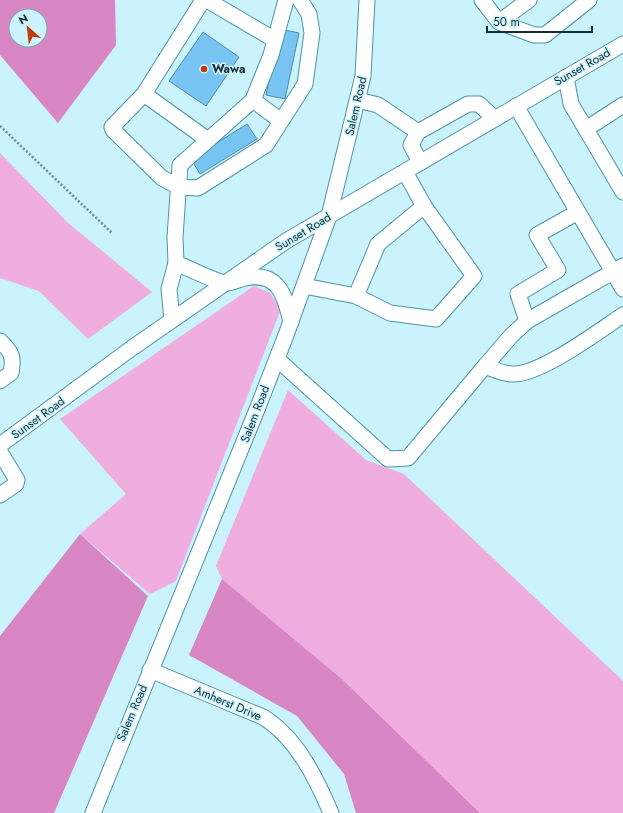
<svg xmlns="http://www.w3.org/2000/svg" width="623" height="813" font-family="Jost,sans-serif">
<rect width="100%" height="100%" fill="#caf3fe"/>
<g fill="#f0addf">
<polygon points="0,153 67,222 152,292 88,339 39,291 0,278"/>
<polygon points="254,286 270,293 281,309 176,581 150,594 80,534 126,494 60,419"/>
<polygon points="288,390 366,460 404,474 623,681 623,813 480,813 342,679 222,579 216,566"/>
</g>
<g fill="#d887c4" fill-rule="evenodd">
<path d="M0 0H115L116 45 58 123 0 55ZM16 16H40V40H16Z"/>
<polygon points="80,534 148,596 54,813 0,813 0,636"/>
<polygon points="222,579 342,679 480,813 356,813 344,774 297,716 189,655"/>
</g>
<g fill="#78c4f2" stroke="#5489a9">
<polygon points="280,29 299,33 285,99 266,95"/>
<polygon points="203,32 239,57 206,106 169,81"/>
<polygon points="247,124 257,139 200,174 191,159"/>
</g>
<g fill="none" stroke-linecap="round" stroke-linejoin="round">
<g stroke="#4e93a5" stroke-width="17">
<g id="minor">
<polyline points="203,0 144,94 208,140"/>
<polyline points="207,0 275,40"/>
<polyline points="482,0 499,22 529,0"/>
<polyline points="499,22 534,35 545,35 589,0"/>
<polyline points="566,77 571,104 623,192"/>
<polyline points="144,94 112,127 113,130 162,178 179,187 198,188 266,145 305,84 312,33 309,14 300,0"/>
<polyline points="253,100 281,121"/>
<polyline points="358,100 378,105 418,132"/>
<polyline points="516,106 623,289"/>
<polyline points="586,129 623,105"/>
<polyline points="420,162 411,145 418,132 468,104 479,104 495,119"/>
<path d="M176 263C186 267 216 282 225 283 231 284 239 279 245 278 279 271 285 296 291 322"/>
<polyline points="304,286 356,296 390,313 436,319 474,276 424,206 405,172"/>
<polyline points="356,296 378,244 424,206"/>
<polyline points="172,320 169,289 176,263 175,237 180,165 253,100 271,55 286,0"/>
<polyline points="527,321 623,266"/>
<path d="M0 341C12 352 14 357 11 373L0 381"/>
<path d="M277 359 388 459 408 458 485 366C493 369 503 374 512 374 539 376 599 331 623 315"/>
<polyline points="485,366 511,336 527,321 518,294 558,270 537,235 578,212"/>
<polyline points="0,445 132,348 286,241 623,44"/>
<polyline points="0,452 17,480 16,484 0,495"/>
<path d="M150 670 263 717C297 738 316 778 331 813"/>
<polyline points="93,813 258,407 286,335 329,216 363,76 367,0"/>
</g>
</g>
<polyline stroke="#698c95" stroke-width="2.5" stroke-dasharray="2 2" stroke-linecap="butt" points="0,126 112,233"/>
<use href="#minor" stroke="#fff" stroke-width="15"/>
</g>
<circle fill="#c13809" stroke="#caf3fe" stroke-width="1.5" cx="204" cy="69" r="4"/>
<g text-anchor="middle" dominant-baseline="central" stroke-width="3" stroke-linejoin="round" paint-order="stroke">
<g font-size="12" fill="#112e36" stroke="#caf3fe">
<text transform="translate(582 67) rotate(-30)">Sunset Road</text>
<text transform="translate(356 106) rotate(-77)">Salem Road</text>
<text transform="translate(303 232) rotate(-31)">Sunset Road</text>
<text transform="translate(255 414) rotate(-69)">Salem Road</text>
<text transform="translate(38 418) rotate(-36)">Sunset Road</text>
<text transform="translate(228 703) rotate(23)">Amherst Drive</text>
<text transform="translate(132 713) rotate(-67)">Salem Road</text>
</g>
<g font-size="12" font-weight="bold" fill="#112e36" stroke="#caf3fe" text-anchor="start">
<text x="212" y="69">Wawa</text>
</g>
</g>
<g transform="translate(28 28) rotate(332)"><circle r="19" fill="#caf3fe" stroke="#80a4ae"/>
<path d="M0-3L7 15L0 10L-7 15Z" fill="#c13809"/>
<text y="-6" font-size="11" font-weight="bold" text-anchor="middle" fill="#112e36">N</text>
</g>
<path d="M487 26v6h105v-6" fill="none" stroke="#112e36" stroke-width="2"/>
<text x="493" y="26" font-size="12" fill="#112e36" stroke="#caf3fe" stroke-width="3" paint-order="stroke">50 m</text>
</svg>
